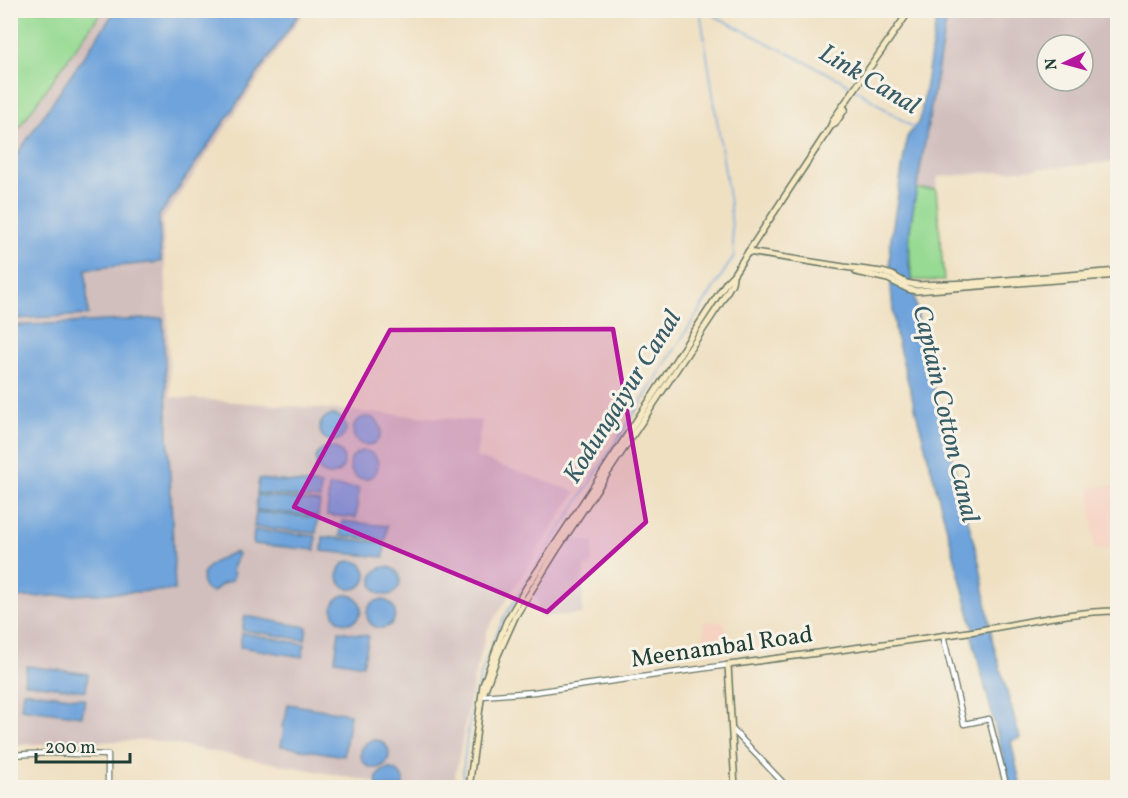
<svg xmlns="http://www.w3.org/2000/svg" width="1128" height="798" font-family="Vollkorn,serif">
<rect width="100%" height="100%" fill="#f7f3e8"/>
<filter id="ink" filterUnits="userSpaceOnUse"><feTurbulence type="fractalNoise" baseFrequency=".0167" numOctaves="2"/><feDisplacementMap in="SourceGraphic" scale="12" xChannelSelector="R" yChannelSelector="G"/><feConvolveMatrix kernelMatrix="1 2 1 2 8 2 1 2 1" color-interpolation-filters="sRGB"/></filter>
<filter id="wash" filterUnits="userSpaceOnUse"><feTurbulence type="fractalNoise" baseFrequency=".008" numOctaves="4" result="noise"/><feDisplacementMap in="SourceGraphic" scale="24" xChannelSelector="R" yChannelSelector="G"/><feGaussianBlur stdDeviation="1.35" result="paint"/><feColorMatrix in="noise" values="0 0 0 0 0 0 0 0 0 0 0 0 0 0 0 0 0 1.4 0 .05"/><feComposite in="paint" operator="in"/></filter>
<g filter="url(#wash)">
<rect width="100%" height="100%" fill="#efe0c2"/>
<g fill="#f5d2c2">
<polygon points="1117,485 1117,548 1094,550 1090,488"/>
<polygon points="704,621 725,623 727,642 703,646"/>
</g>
<g fill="#d1bfbd" fill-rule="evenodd">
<polygon points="10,11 305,11 163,220 171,397 482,421 476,457 576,492 487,630 474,679 453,787 400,787 150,740 11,745"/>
<path d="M956 11H1117V162L938 177 936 189H916L945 27 948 19ZM1047 45H1083V81H1047Z"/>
<polygon points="567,538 594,542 591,566 584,567 582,614 540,617 537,599 533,596"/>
</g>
<g fill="#96da93" stroke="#5a8c64" stroke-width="1.5">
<polygon points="11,10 102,11 11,139 10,11"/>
<path d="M916 189H936L944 281 913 280C906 249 911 219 916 189Z"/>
</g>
<g fill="#6ea3db" stroke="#467088" stroke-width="1.5">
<polygon points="115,11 301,11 159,216 161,262 86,269 88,315 11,319 11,163"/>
<path d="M943 11H956L948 19 945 27 913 210 909 236V265L923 347 980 566 993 643 1020 738 1011 741 1021 787H1011L971 633 974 631 896 336C892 306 889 275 890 244L907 137 920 120 936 22Z"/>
<polygon points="163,318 175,590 11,598 11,326"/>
<circle cx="333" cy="428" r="13"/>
<circle cx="367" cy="431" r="14"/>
<circle cx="330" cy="461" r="14"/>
<circle cx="364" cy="465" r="14"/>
<polygon points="259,479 321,485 320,499 257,493"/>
<polygon points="329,486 359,488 356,518 327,515"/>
<polygon points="257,495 320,502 318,516 256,510"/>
<polygon points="256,512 318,518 316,533 254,527"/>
<polygon points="342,521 387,526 386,540 340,536"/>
<polygon points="254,530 316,536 315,550 253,544"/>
<polygon points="323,537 385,543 384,557 322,551"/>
<path d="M235 552 238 554 232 569 234 575 232 580 221 585 213 592C208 592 204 590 203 584 198 567 222 557 235 552Z"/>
<circle cx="352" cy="575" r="14"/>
<circle cx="386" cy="581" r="14"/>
<circle cx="347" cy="609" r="14"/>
<circle cx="381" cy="614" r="14"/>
<polygon points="245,616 307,627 305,640 242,630"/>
<polygon points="339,631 369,636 363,665 335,660"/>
<polygon points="242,633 305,644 302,657 240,647"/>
<polygon points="27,666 88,674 86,691 24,683"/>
<polygon points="23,691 85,699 82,716 21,708"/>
<polygon points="288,704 350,714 344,756 281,746 284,728 282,727 283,721 285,721"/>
<circle cx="375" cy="754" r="14"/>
<path d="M386 769C398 768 405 776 403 787H377C375 779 378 773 386 769Z"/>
</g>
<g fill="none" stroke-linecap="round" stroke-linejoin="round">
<g stroke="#6ea3db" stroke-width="1.5">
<polyline points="703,10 841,80 914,128"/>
<path d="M462 788C464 751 469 713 480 678 486 659 494 640 502 621L734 256 730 204 700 10"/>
</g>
</g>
</g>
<g filter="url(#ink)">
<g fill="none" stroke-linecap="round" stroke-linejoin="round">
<g stroke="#687666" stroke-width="7">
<g id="tertiary">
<polyline points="943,635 964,724 989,719 1007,788"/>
<polyline points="482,696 534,692 728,665"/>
<polyline points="732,729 788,788"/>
<polyline points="10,755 49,753 108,755 108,788"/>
</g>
</g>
<g stroke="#687666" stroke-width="8">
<g id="secondary">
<polyline points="831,126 835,124 845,109"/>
<polyline points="748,252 844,267 882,272 892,275 906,283 917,285 971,283 1118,271"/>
<polyline points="856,272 888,279 908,289 916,291 1118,275"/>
<polyline points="484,692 498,655 515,617 558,548 720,304 732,283 733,277"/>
<polyline points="469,788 483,685 506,622 526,588 594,486 727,281 733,275 831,126 833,120 910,10"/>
<path d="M735 788 728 665C808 654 888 644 968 632 1017 625 1068 611 1118 611"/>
</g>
</g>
<use href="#tertiary" stroke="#fff" stroke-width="4.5"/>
<use href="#secondary" stroke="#f6e9c3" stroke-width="5"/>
</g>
</g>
<path fill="#b5179e" fill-opacity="0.2" stroke="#b5179e" stroke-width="4.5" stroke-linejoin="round" d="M613 329 646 522 547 612 294 507 390 330Z"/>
<g text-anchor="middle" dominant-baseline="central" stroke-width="6" stroke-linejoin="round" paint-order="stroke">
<g font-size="24" fill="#1f3d34" stroke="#f7f3e8">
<text transform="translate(722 648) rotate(-8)">Meenambal Road</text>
</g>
<g font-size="26" font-style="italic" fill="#375c66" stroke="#f7f3e8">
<text transform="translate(869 80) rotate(31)">Link Canal</text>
<text transform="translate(623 397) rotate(-58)">Kodungaiyur Canal</text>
<text transform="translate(945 414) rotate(77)">Captain Cotton Canal</text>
</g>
</g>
<rect width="1128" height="798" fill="none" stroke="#f7f3e8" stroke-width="36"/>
<g transform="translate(1065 63) rotate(265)"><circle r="28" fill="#f7f3e8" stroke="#a1aaa0" stroke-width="1.5"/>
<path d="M0-4.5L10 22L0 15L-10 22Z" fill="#b5179e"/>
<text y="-9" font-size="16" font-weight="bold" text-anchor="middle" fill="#1f3d34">N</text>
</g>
<path d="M36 753v9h94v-9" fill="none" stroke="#1f3d34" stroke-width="3"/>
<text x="45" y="753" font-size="18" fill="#1f3d34" stroke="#f7f3e8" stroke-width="4.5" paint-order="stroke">200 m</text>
</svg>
